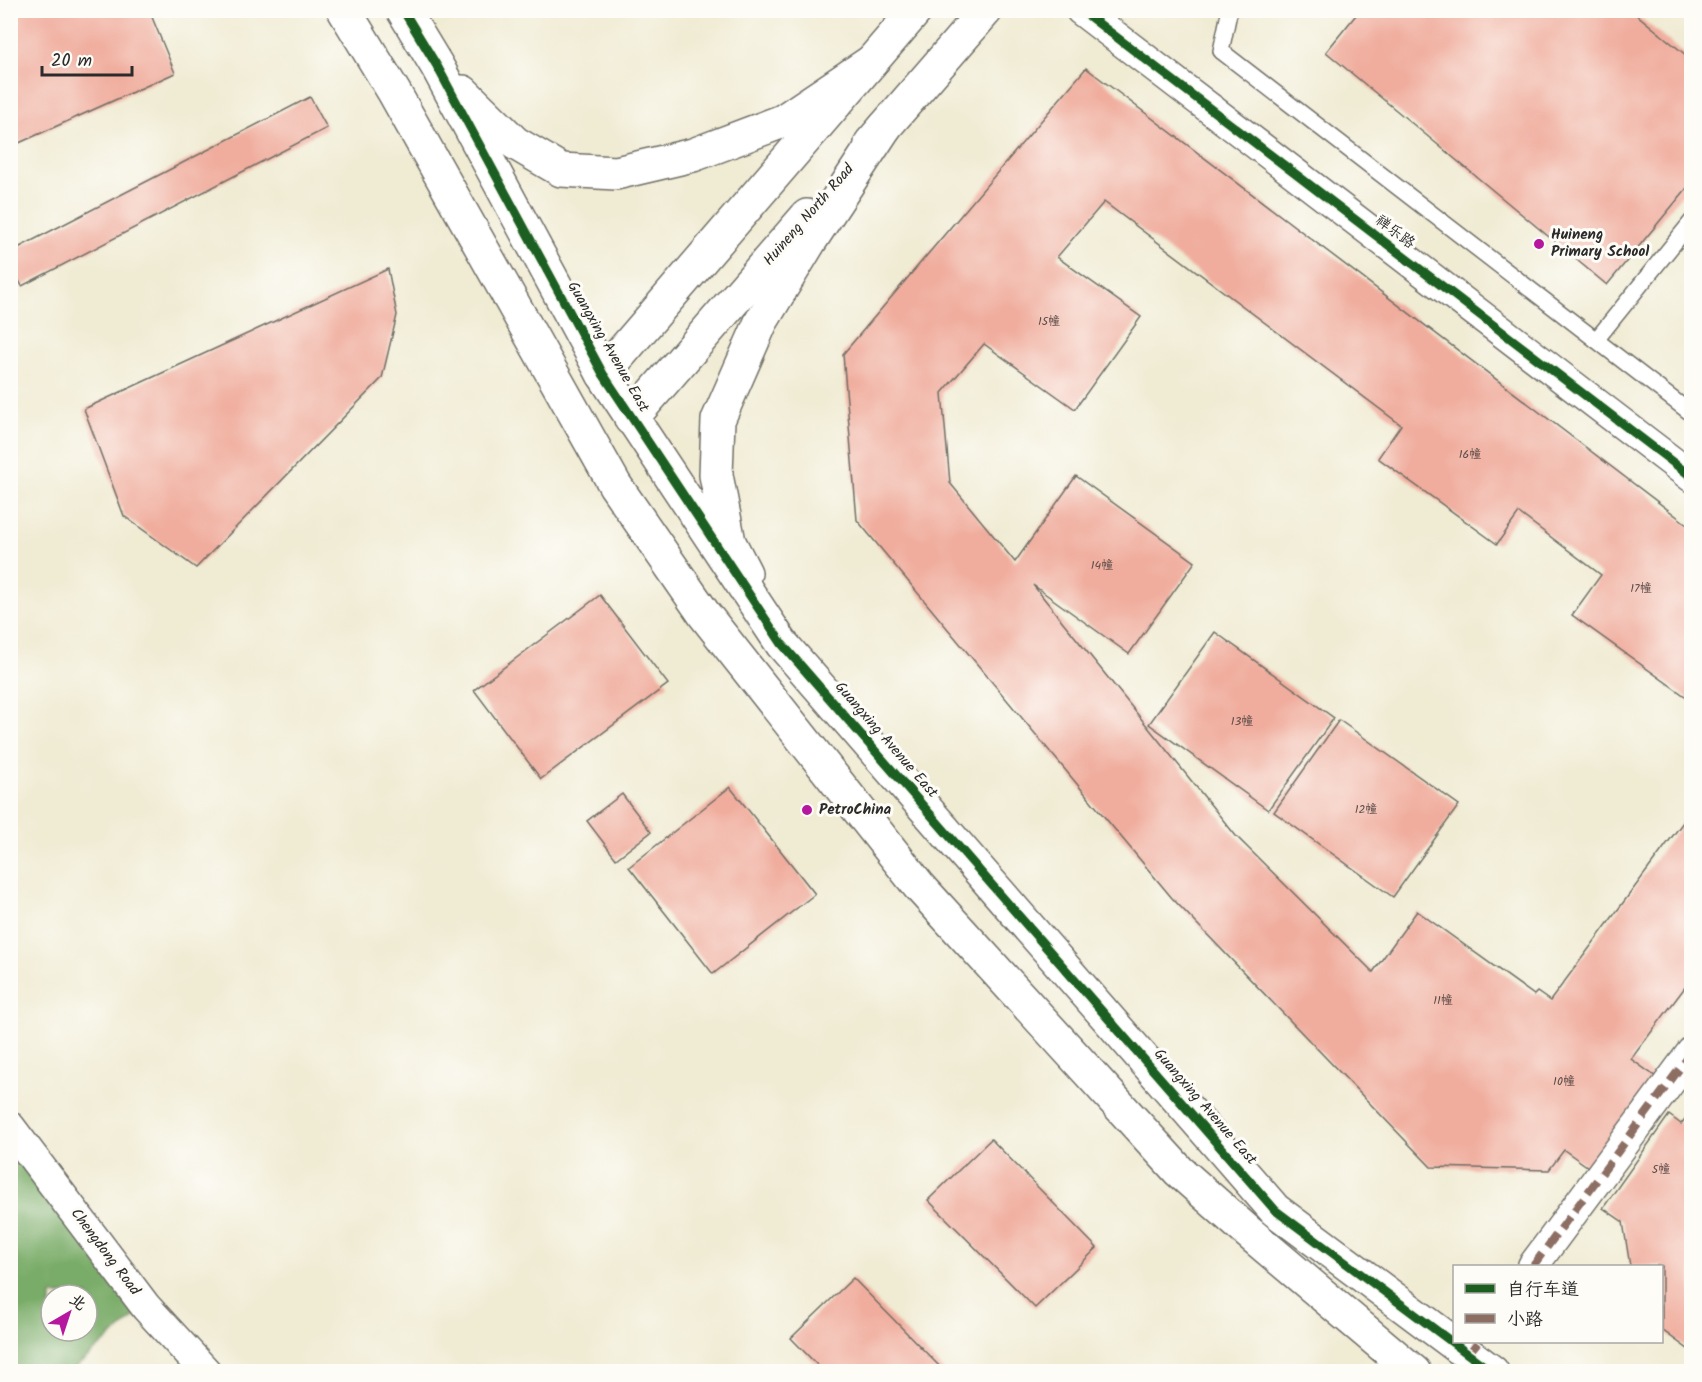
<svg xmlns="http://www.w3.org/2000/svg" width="1702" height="1382" font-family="Kalam,'LXGW WenKai TC',sans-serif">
<rect width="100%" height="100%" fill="#fdfcf7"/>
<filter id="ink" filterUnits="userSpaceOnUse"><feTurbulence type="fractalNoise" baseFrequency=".0167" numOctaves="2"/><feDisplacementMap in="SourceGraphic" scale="12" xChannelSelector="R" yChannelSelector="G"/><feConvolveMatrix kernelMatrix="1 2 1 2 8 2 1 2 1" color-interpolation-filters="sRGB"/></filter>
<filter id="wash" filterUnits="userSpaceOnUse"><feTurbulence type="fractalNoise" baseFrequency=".008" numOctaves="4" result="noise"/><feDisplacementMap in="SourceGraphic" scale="24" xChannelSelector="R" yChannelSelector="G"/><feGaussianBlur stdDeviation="1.35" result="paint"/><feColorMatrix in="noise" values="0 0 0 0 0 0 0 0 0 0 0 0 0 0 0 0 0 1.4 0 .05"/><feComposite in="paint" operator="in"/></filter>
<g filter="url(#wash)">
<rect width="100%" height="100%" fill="#f0ebd3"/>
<path fill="#79ac68" stroke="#526c4a" stroke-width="1.5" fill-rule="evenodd" d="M10 1127 146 1307 71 1371H11ZM51 1295H87V1331H51Z"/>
<g id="blocks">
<g fill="#f0ad9e">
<polygon points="10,10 149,10 175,73 10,147"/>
<polygon points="1360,10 1631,10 1692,60 1692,182 1607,285 1326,52"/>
<polygon points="1086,68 1692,528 1692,701 1572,615 1601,575 1519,513 1497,544 1378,458 1401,425 1104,202 1057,257 1141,317 1075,409 984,344 942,393 950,483 1015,562 1076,476 1195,562 1129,654 1033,585 1236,836 1373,972 1417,911 1534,995 1537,992 1550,1001 1692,810 1692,978 1631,1059 1656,1077 1591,1169 1564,1150 1549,1170 1431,1167 1172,898 857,520 843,354"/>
<polygon points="310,97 327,128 22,286 10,264 10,252"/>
<polygon points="388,269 397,315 382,378 196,568 124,516 84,409"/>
<polygon points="600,595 668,684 541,779 474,690"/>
<polygon points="1215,632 1334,718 1268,810 1149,724"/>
<polygon points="1339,720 1459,805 1393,897 1274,812"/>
<polygon points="730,787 815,894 713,974 629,867"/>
<polygon points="622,794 651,832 616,859 587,821"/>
<polygon points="1692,1110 1692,1352 1662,1330 1662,1266 1630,1266 1623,1222 1603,1208 1669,1115 1681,1124"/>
<polygon points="991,1139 1097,1248 1035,1308 928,1200"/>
<polygon points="853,1278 945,1372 824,1372 791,1338"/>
</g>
</g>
</g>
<g filter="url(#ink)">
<use href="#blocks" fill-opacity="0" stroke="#706e66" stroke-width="1.5"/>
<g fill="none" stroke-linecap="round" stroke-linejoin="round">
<g stroke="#706e66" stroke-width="18">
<g id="service">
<polyline points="1231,10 1229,13 1221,51 1692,414"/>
<polyline points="1596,340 1692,221"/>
</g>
</g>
<g stroke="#706e66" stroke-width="33">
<g id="minor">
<polyline points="1081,10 1692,477"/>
<polyline points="10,1127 146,1307 206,1372"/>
<polyline points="1533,1266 1692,1052"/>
</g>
</g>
<g stroke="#706e66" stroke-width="36">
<g id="tertiary">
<polyline points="871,143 986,10"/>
<polyline points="603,374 916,10"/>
<polyline points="631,419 807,216"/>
<polyline points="745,573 729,542 716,475 718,420 761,322 810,241 885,127"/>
</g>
</g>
<g stroke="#706e66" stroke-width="36">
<g id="trunk">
<polyline points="344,10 394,92 615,485 704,614 919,886 1179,1171 1248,1232 1414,1372"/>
<polyline points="403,10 437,66 603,374 782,644 1275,1210 1492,1372"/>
<polyline points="463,92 515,143 561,170 616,173 693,155 783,121 871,62"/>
</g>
</g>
<use href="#service" stroke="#fff" stroke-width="15"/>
<use href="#minor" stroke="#fff" stroke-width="30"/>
<use href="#tertiary" stroke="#fff" stroke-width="33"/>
<use href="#trunk" stroke="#fff" stroke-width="33"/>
<g stroke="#8d6e63" stroke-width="8" stroke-dasharray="15 8" stroke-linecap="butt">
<polyline points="1533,1266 1692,1052"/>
<polyline points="1468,1354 1478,1342"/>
</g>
<g stroke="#fdfcf7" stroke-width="13">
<g id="cycleway">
<polyline points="403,10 437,66 603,374 782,644 1275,1210 1492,1372"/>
<polyline points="1081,10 1692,477"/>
</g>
</g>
<use href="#cycleway" stroke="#1b5e20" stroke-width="9"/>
</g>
</g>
<g fill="#b5179e" stroke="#fdfcf7" stroke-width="2">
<circle cx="1539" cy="244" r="6"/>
<circle cx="807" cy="810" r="6"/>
</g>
<g text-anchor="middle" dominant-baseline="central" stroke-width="6" stroke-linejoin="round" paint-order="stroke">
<g font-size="12" fill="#5c4c48">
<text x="1049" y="321">15幢</text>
<text x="1470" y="454">16幢</text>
<text x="1102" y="565">14幢</text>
<text x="1641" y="588">17幢</text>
<text x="1242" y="721">13幢</text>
<text x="1366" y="809">12幢</text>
<text x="1443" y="1000">11幢</text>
<text x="1564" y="1081">10幢</text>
<text x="1661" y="1169">5幢</text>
</g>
<g font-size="15" fill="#2b2b2b" stroke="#fdfcf7">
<text transform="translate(809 215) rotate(-49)">Huineng North Road</text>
<text transform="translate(1395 232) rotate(37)">禅乐路</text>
<text transform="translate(608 347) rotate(60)">Guangxing Avenue East</text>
<text transform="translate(886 740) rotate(49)">Guangxing Avenue East</text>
<text transform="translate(1205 1107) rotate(49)">Guangxing Avenue East</text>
<text transform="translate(105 1252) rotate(53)">Chengdong Road</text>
</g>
<g font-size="15" font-weight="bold" fill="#2b2b2b" stroke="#fdfcf7" text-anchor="start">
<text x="1551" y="235">Huineng<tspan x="1551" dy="17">Primary School</tspan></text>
<text x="819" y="810">PetroChina</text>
</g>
</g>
<rect width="1702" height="1382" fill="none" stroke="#fdfcf7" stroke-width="36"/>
<rect x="1453" y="1265" width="210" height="78" fill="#fdfcf7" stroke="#a9a8a5" stroke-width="1.5"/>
<rect x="1465" y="1284" width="30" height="9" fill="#1b5e20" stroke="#a9a8a5" stroke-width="1.5"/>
<text x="1507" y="1295" font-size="18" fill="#2b2b2b">自行车道</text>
<rect x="1465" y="1314" width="30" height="9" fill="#8d6e63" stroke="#a9a8a5" stroke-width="1.5"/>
<text x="1507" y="1325" font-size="18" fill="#2b2b2b">小路</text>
<g transform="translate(69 1313) rotate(39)"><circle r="28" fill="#fdfcf7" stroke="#a9a8a5" stroke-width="1.5"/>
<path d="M0-4.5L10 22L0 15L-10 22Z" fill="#b5179e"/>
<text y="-9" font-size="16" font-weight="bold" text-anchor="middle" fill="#2b2b2b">北</text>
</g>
<path d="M42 66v9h90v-9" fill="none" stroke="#2b2b2b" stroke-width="3"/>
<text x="51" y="66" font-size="18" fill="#2b2b2b" stroke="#fdfcf7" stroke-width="4.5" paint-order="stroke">20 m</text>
</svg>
